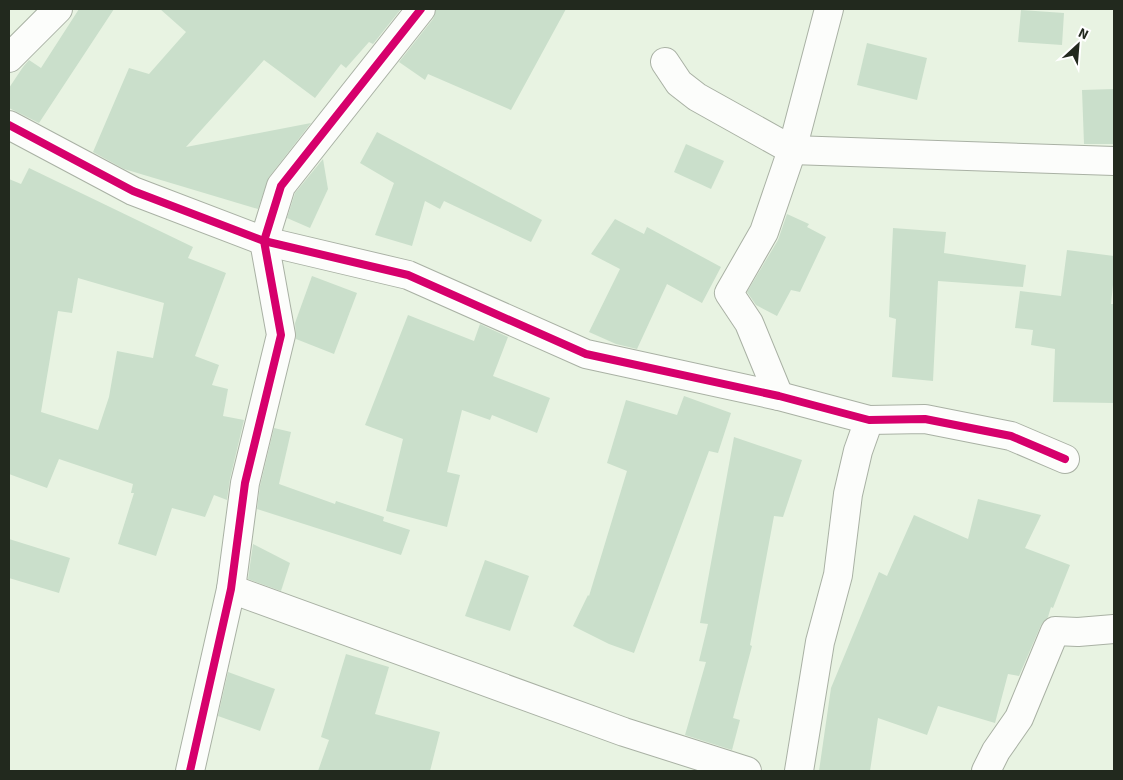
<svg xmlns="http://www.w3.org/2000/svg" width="1123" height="780" font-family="'Source Sans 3',sans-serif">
<rect width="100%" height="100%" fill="#e8f3e2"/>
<g fill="#cadfcb" fill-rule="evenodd">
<polygon points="79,9 114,9 39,123 9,108 9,88 23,67 29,60 41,68"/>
<polygon points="160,9 401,9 373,44 369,42 346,68 341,64 315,98 264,60 186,147 311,123 269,177 258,209 124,169 93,152 129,68 149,74 186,32"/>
<polygon points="436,9 566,9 511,110 428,74 425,80 399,62 433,19"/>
<polygon points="1021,10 1064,13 1062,45 1018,42"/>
<polygon points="867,43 927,58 917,100 857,85"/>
<polygon points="1114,89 1114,144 1084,144 1082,90"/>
<polygon points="377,132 542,220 531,242 444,201 440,209 425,201 412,246 375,235 394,183 360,163"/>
<polygon points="686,144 724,161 711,189 674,172"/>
<polygon points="323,159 328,189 310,228 287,218 295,193"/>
<path d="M29 168 193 247 188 258 226 273 195 356 219 365 212 385 228 389 223 416 244 420 230 479 227 500 214 495 205 517 172 508 156 556 118 544 134 493H131L133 484 59 459 47 488 9 474V179L21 184ZM78 278 164 303 153 358 117 351 109 397 98 430 41 412 58 311 72 313Z"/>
<polygon points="787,214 809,224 807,227 826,237 800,292 791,290 777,316 756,305 747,292 778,240"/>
<polygon points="615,219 644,234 647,227 721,267 702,303 667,284 637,349 616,344 589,332 620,269 591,254"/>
<polygon points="893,228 946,232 944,253 1026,265 1023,287 938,281 933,381 892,377 896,319 889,317"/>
<polygon points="1067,250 1114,256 1114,275 1111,304 1114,304 1114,403 1053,402 1055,349 1031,345 1033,330 1015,328 1020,291 1061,296"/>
<polygon points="312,276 357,293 334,354 296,339 295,323"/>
<polygon points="408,315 474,341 480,324 508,337 493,376 550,398 537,433 492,415 490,420 462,410 447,472 460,475 447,527 386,511 403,439 365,425"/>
<polygon points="684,396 731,413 718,453 709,451 634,653 609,644 573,626 588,595 589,596 627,471 607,463 626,400 677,415"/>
<polygon points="274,428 291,432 279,484 335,504 336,501 384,517 383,521 410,530 401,555 257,509 260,486"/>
<polygon points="734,437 802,460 783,517 774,516 750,645 752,646 733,718 740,720 732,750 685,735 706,662 699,661 708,624 700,623"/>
<polygon points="978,499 1041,515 1025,548 1070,565 1053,608 1051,607 1048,617 1041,625 1019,676 1008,674 995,723 938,706 927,735 878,718 870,771 819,771 831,688 879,572 887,576 914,515 968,539"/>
<polygon points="9,539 70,558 59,593 9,578"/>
<polygon points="253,544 290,563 281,591 248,579"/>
<polygon points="485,560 529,576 510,631 465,616"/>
<polygon points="346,654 389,667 375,714 440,732 430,771 318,771 329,740 321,737"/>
<polygon points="228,672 275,689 260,731 218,716"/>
</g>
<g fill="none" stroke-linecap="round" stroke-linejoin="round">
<g stroke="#a9b1a4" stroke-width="30">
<g id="minor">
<polyline points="9,58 58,9"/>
<polyline points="665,62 679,83 697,97 792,150 1114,161"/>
<polyline points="9,125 133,191 264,241 408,275 586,354 779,396 869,420 925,419 1011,436 1065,459"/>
<polyline points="779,396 749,323 729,293 764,232 792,150 829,9"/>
<polyline points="231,589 624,732 747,771"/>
<polyline points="190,771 231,589 245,483 281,335 264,241 281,186 421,9"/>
<polyline points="799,771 820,642 838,575 848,494 858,451 869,420"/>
<polyline points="986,771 996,751 1019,718 1055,631 1078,632 1114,629"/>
</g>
</g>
<use href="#minor" stroke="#fcfdfb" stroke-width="28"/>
<g stroke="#fff" stroke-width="11">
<g id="cycleway">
<polyline points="9,125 133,191 264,241 408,275 586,354 779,396 869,420 925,419 1011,436 1065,459"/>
<polyline points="190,771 231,589 245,483 281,335 264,241 281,186 421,9"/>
</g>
</g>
<use href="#cycleway" stroke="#d6006c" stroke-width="8"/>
</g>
<rect width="1123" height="780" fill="none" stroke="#22291e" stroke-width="20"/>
<g transform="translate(1078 45) rotate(26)" stroke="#ffffff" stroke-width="4" paint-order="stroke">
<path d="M0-4L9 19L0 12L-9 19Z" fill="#22291e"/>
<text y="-8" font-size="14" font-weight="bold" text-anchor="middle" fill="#22291e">N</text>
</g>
</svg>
